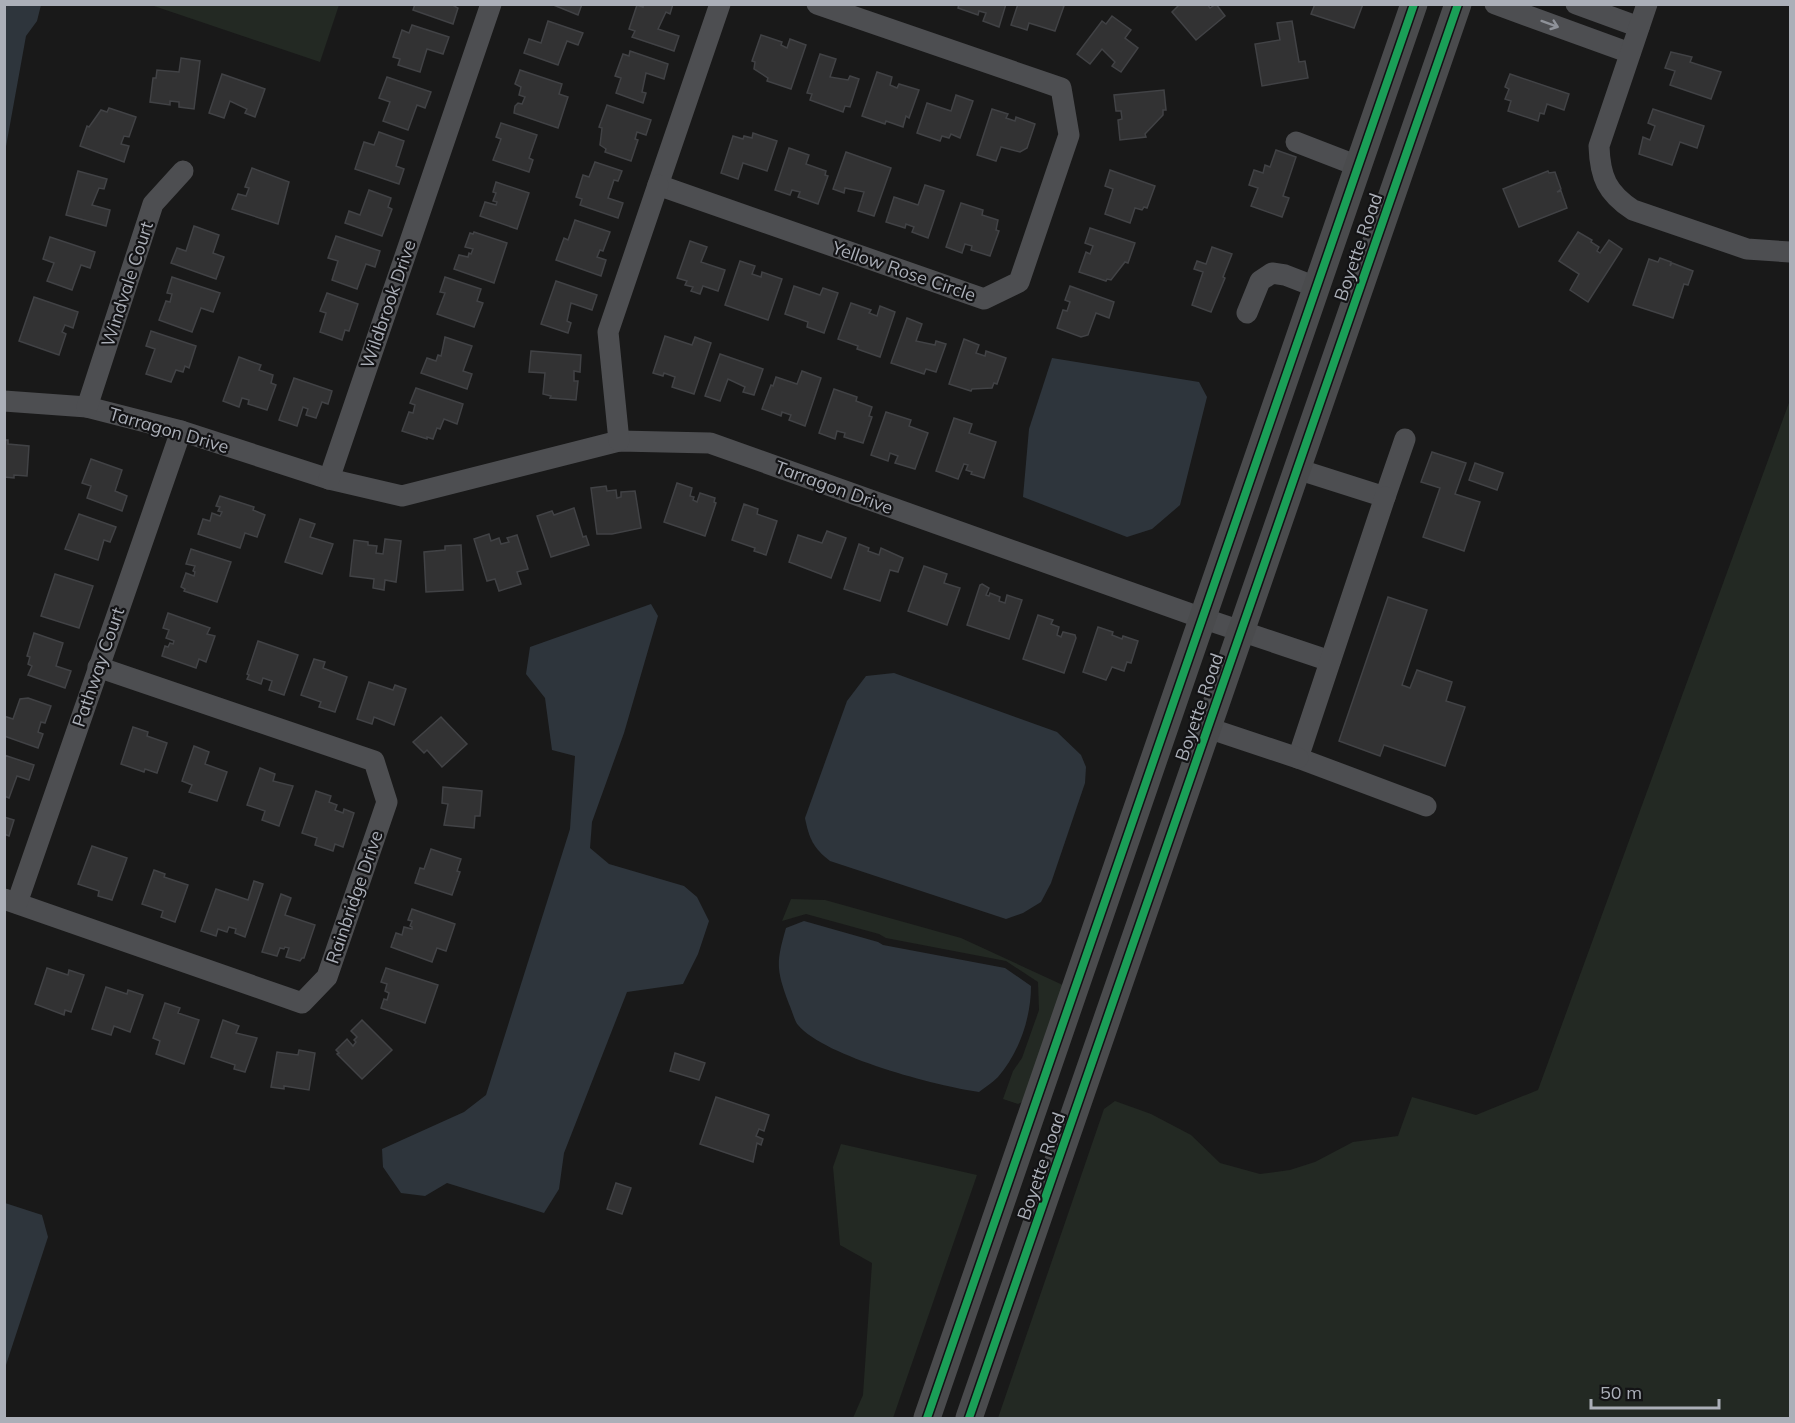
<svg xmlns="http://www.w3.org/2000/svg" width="1795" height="1423" font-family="Mulish,sans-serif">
<rect width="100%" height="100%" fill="#191919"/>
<g fill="#232923">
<polygon points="151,5 339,5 320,62"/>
<polygon points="1790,400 1790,1418 998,1418 1104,1109 1115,1101 1151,1114 1191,1135 1220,1163 1260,1174 1290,1170 1315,1162 1353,1142 1398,1136 1412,1097 1476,1115 1538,1090"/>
<polygon points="791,899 825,900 961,938 1065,986 1026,1100 1018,1104 1003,1099 1013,1071 1022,1058 1039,1010 1038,982 1006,961 886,938 879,934 806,914 782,921"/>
<polygon points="841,1144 977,1175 893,1418 853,1418 863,1395 872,1263 840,1245 833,1167"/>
</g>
<g fill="#2e353c">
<polygon points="5,4 41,5 37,21 26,36 5,152"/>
<polygon points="1052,358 1199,382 1207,397 1180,505 1152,529 1127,537 1023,497 1029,429"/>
<polygon points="651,604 658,616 624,733 592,822 590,848 609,864 684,886 697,897 709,921 698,954 683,984 627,992 564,1153 559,1189 544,1213 447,1183 425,1196 401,1193 383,1167 382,1149 464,1112 486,1095 570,829 575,756 552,750 545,698 526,674 530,647"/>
<path d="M894 673 1057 732 1081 755 1086 767 1085 783 1051 883 1041 902 1023 913 1006 919 830 861C813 848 809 838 805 818L847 701 866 676Z"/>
<path d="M804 921 878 942 883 945 1005 968 1031 986C1031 1018 1019 1053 998 1077 992 1083 985 1087 979 1092 937 1086 825 1057 798 1025 794 1020 792 1010 789 1004 776 969 776 963 786 928Z"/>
<polygon points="5,1203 42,1215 48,1237 5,1368"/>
</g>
<g fill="#323233" stroke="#414245" stroke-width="1.5">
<polygon points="415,4 451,4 458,8 453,24 413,10"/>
<polygon points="551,4 582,4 578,15"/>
<polygon points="644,4 673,4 670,14 666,12 658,29 679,36 674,51 632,37 635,31 629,29 637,5 643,7"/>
<polygon points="959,4 1006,4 999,27 983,21 986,13 979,11 978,15 958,8"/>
<polygon points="1018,4 1059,4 1064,6 1055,31 1029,23 1027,30 1011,25"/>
<polygon points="1180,4 1207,4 1210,8 1216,4 1225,16 1196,40 1172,12"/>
<polygon points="1315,4 1363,4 1354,28 1311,14"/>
<polygon points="1112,16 1131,30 1125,38 1138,48 1121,72 1112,66 1115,62 1102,49 1090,64 1077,54 1102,21 1106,24"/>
<polygon points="548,21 583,33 578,45 567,41 558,65 524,53 529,39 541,43"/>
<polygon points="1292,21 1299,62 1305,61 1308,78 1262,86 1255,44 1280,40 1277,23"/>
<polygon points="412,25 449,37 443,54 427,49 420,72 398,65 400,59 393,57 402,30 409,33"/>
<polygon points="761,35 782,42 781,45 787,48 790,39 806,45 791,89 767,81 768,78 754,69 755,62 752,61"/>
<polygon points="630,51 668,64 664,79 646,73 642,92 646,93 643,103 616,93 621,78 615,76 623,54 629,56"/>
<polygon points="1671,52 1692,57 1690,62 1721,72 1711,99 1670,85 1675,71 1665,68"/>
<polygon points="820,54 836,59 830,77 848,80 850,76 859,79 850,107 845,106 843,112 810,100 812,94 807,93"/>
<polygon points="181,58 200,61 194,109 179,107 179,102 170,101 170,105 150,102 153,78 156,78 157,70 179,72"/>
<polygon points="520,70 562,84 559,94 568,97 558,128 514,113 515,106 518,103 522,104 525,97 519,95 521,87 515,84"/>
<polygon points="877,72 892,77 890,85 897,88 899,84 919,90 909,118 906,116 903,127 886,121 885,124 862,116"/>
<polygon points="222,74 265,89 255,117 245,113 247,109 230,101 224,118 209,113"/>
<polygon points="1510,74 1569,94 1564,110 1547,104 1544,114 1540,113 1538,121 1508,111 1511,101 1505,99 1509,89 1505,87"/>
<polygon points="387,77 431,92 425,108 417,105 408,130 383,121 390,102 379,98"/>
<polygon points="1164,90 1166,110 1163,110 1163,115 1145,134 1146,137 1120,140 1118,120 1122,119 1121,111 1116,111 1114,95"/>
<polygon points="956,95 973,101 960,138 951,134 949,138 942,136 940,141 917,133 927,103 951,111"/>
<polygon points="607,105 651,120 646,135 637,132 635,139 638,140 631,161 605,152 606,149 600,145 602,128 599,127"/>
<polygon points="109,108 136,117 129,137 124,136 121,144 129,146 124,162 80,146 87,126 89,127 101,110 107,112"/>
<polygon points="992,109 1008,114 1006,118 1015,121 1016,117 1035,124 1027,148 1020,152 1001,147 996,161 977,155"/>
<polygon points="1653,109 1704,126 1697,148 1680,142 1672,165 1639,154 1643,137 1650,140 1655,126 1648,123"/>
<polygon points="501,123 537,135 529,158 533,160 529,172 493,160 501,139 496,137"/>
<polygon points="379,132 404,141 396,166 404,169 399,184 355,169 364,142 374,145"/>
<polygon points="753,133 777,141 767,171 743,163 738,179 721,173 733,136 743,139 744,136 752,138"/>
<polygon points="789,148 809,155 806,164 826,171 825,175 828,176 818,204 798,197 800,192 792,190 790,195 775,190"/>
<polygon points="1276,150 1296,157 1283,196 1289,198 1282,217 1251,206 1258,188 1249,185 1254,170 1263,173 1265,165 1270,167"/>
<polygon points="846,152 891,168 874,216 858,211 864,192 845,188 844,193 833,189"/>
<polygon points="595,162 622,171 618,181 614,180 608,198 623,203 618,218 580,205 582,199 576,197 583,175 589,177"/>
<polygon points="252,168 289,182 278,224 232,209 238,194 246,196 249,188 245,187"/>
<polygon points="1110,170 1155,186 1147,208 1144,207 1142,210 1135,208 1130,223 1105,214 1113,189 1105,186"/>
<polygon points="78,171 107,179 104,189 99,188 92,205 110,210 106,226 66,215"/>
<polygon points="1548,171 1549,173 1555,172 1561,189 1557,192 1561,191 1567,208 1519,227 1503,189"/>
<polygon points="496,182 529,193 517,229 480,216 485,202 496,205 497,202 493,201 496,193 493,192"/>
<polygon points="925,185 944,191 928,238 912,232 914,227 906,224 905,228 886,222 894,197 918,205"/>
<polygon points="369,190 391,198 388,207 392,209 382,236 345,223 349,211 360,215"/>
<polygon points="961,203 983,210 982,215 998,220 996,230 999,231 990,256 971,250 972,246 965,244 962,253 946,247"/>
<polygon points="575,220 610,232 603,251 600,250 597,257 606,260 601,276 556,260 564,238 568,240"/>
<polygon points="194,226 219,235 213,253 224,257 216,279 171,263 177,248 186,251"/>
<polygon points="1090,228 1135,243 1128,263 1125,262 1111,280 1107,279 1106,281 1079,272 1086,252 1090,254 1093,246 1085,243"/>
<polygon points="474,232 507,243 494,283 454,269 459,255 468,257 469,253 471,254 473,249 465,247 470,233 473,234"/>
<polygon points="1578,232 1592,240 1591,242 1599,247 1597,251 1600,253 1609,240 1622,249 1588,302 1570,290 1579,274 1559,261"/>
<polygon points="336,236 380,251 375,267 366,264 357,289 332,280 338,261 328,258"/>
<polygon points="50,237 95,252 90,268 81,265 72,290 47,281 54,263 43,259"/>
<polygon points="690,241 707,247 701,262 725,270 718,291 703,286 700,294 691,291 693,287 685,285 687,281 677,278"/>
<polygon points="1212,247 1232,254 1223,277 1225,278 1211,312 1192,305 1203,272 1194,269 1197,261 1206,264"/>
<polygon points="1660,258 1671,262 1670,266 1672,263 1693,271 1688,285 1684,284 1673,318 1633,305 1649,259 1658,262"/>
<polygon points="740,261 755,266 752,274 761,277 762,272 782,279 768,320 725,305"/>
<polygon points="172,277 220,293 213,312 201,308 192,332 159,320 166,301 170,302 172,294 167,293"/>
<polygon points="445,277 481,289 477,301 483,303 474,327 437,314 445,293 440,292"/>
<polygon points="556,281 597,295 592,310 571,303 567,321 571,323 568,333 541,324"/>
<polygon points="794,286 820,295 823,288 838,293 824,333 807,327 808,322 785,314"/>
<polygon points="1070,286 1114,302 1109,318 1096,313 1088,335 1081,337 1057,328 1063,310 1067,311 1070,302 1065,300"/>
<polygon points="327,293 358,304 349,331 345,330 342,340 320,332 326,313 320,311"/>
<polygon points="34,297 78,312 73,328 65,325 62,332 66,334 59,355 19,341"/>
<polygon points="851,303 871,310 869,313 877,316 880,306 895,312 880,357 857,349 858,346 838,339"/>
<polygon points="907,318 922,324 916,341 935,345 936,341 946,344 936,372 926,369 924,374 891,363"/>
<polygon points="151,331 196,346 189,368 185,366 183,372 176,370 171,382 146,374 155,349 146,346"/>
<polygon points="665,336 692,345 695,337 711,343 694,394 672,387 675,377 664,373 663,376 653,373"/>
<polygon points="445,337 472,346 463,371 472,374 467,389 421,373 427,358 436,361 438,355 441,356"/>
<polygon points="964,339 979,345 976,353 985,356 986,351 1006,358 997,384 994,383 992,388 972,389 971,391 949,384"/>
<polygon points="531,351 581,355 580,372 574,371 574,381 578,381 576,400 550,398 551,396 543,394 545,373 529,372"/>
<polygon points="720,354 763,369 754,395 743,392 745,387 728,379 720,401 705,396"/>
<polygon points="239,357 261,365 259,370 273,375 271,383 276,385 267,410 248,404 249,400 242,398 239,407 223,401"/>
<polygon points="802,371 821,378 805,426 789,420 791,415 782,412 781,416 762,409 771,385 773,386 776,377 797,384"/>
<polygon points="294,378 332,391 328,404 322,402 316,418 306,415 308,409 303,407 297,426 279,420"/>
<polygon points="416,388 463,404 457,424 444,419 440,429 437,428 433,439 427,437 427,439 402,431 409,412 413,413 415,405 410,403"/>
<polygon points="834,389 857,397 856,401 872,407 869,416 872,417 863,443 844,437 845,433 837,431 835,439 819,433"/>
<polygon points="886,412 911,420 909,426 928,433 915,469 895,463 898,456 890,453 888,461 871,455"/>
<polygon points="954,418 972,424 969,433 996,442 984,478 971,474 972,472 966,470 968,465 964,464 958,479 936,471"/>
<polygon points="4,440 8,440 8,444 29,446 27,476 14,475 14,478 4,477"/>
<polygon points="1432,452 1466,463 1455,494 1480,502 1464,551 1423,537 1440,488 1421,482"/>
<polygon points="91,459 122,470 115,491 127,496 122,511 87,498 91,486 82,483"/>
<polygon points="1475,463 1503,473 1497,490 1469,480"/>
<polygon points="677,483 692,488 690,496 694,497 693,500 697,502 700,493 715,498 714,502 716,503 705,536 664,522"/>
<polygon points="606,486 607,491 616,490 617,498 621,497 621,492 635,491 641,528 612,534 597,534 591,488"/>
<polygon points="220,496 254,507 253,510 265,515 257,537 245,533 240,548 198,534 203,519 210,521 212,513 220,516 222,512 218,511 220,507 216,506"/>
<polygon points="744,504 758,509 757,514 777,521 766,555 754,551 755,548 732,540"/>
<polygon points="574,508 583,537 586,536 589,545 551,557 537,516 552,511 554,515"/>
<polygon points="79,514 116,527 110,542 104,540 98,560 65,549"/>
<polygon points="300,519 315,524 310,537 333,544 322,574 285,562"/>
<polygon points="827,531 846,538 831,578 789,562 798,535 822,543"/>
<polygon points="489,534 491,541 499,538 501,544 509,542 507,538 517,535 528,569 517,572 521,584 499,591 495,579 487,581 474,539"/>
<polygon points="385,539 401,541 396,582 385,580 384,590 373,588 374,579 350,576 354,540 368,542 368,545 377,546 376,553 383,554"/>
<polygon points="859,544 869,548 868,551 879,555 881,548 903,558 898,572 890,570 880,601 844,589"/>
<polygon points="461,545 463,590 426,592 424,552 445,550 445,546"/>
<polygon points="191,549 231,562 217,602 184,591 185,589 181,587 186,573 194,576 195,572 193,571 195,566 186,564"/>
<polygon points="924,566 947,574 944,583 960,588 947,625 908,611"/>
<polygon points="55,574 93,586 79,628 41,616"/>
<polygon points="982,584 989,588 986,595 989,596 990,593 1000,597 999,601 1005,603 1007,595 1022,600 1009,639 967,625 980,585"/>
<polygon points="1388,597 1427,610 1402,685 1410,688 1417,670 1452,682 1446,701 1465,707 1445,766 1384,745 1380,756 1339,741"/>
<polygon points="168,613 210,628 207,634 215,636 206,662 199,659 196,668 162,656 165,646 168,647 170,643 173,644 174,641 166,638 169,630 163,628"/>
<polygon points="1038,615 1053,620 1051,624 1059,627 1057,635 1061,637 1063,632 1075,635 1076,638 1064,673 1023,659"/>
<polygon points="1098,627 1113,632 1112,635 1122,639 1123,636 1138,641 1131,663 1127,662 1124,671 1112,667 1106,680 1083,672"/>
<polygon points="34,633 63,643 56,666 71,671 65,688 28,675 32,666 28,664 30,657 27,656"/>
<polygon points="258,641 298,655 284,695 269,690 272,681 263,678 261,684 247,679 249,675 247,674"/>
<polygon points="314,659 325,662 323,668 347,677 335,712 319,707 321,702 301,695"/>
<polygon points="369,682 393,690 395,685 406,689 394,725 374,717 372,724 357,719"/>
<polygon points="28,698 51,706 45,723 41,722 38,732 43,734 38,748 4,736 4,716 13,719 20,699"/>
<polygon points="441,717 467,744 442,767 427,750 424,753 413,742"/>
<polygon points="133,727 148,732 147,736 167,743 157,773 145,769 144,772 121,764"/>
<polygon points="194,746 209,752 205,764 227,772 217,801 189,792 192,785 182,781"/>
<polygon points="4,755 34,765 29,780 17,776 9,798 4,796"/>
<polygon points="260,768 275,774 273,781 293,786 279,826 262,820 265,811 247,805"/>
<polygon points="443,787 482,791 480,816 475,816 474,828 444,825 448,804 442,803"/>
<polygon points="316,791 331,796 329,802 337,805 335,810 343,813 344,809 354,813 343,847 335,844 333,851 315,845 317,838 302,833"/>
<polygon points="4,817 14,820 9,836 4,834"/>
<polygon points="92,846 127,858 112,900 98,896 99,891 78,884"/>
<polygon points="431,849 461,859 457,871 460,872 452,895 415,883 420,868 424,869"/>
<polygon points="154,870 165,874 164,877 188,885 175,922 161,917 163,911 142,904"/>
<polygon points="254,881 263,884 245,937 235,933 236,929 229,927 227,932 218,929 216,936 201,931 216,889 248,900"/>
<polygon points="281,894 291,898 285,915 315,925 304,958 302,958 300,961 286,957 289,948 285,947 284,949 280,948 277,956 262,952"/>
<polygon points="412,909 455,924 446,951 437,948 432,962 391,947 396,933 402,935 404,927 412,929 412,927 410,926 412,921 408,920"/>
<polygon points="47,968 68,975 69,970 84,975 71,1012 65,1010 64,1015 35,1004"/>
<polygon points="386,968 438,985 425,1023 381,1008 384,999 387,1000 389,993 385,991 387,984 381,982"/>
<polygon points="106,987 127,994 128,990 143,995 130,1032 114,1026 111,1035 92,1029"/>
<polygon points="165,1003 180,1008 178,1013 199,1020 184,1064 156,1054 160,1041 153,1038"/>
<polygon points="223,1020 239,1026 236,1033 257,1038 245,1072 234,1069 235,1065 211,1057"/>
<polygon points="362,1020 392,1050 362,1079 337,1054 339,1053 336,1050 347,1039 353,1046 356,1042 354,1040 357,1037 351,1031"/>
<polygon points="299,1050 315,1053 309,1090 284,1086 284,1089 271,1087 277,1052 298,1055"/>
<polygon points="675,1053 705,1063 699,1080 670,1071"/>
<polygon points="716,1097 769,1115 764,1131 759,1129 756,1136 763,1139 761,1145 757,1143 753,1162 700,1144"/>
<polygon points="616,1183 631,1188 622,1214 607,1209"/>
</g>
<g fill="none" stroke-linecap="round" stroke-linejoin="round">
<g stroke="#4d4e51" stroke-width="21">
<polyline points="720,4 658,185 984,299 1019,282 1069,135 1061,88 817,4"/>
<polyline points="1495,4 1630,53"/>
<polyline points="1576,4 1639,27"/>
<path d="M1647 4 1599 146C1600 177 1607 193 1633 210L1747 249 1790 252"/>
<polyline points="1296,142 1358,166"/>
<polyline points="1247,313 1260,281 1272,273 1285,275 1316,287"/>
<polyline points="4,401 87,407 181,431 329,479 402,496 619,441 710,443 1202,618 1330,661"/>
<polyline points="87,407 153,204 183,171"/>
<polyline points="619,441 608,332 658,185"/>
<polyline points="1297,469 1385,497 1405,439"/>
<polyline points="329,479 491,4"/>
<polyline points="1385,497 1298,758 1426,806"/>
<polyline points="1208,728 1298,758"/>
<polyline points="4,899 302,1003 327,977 387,802 374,761 98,667"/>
<polyline points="17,903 181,431"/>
</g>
<g stroke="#4a4b4d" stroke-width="27">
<polyline points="927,1418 1414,4"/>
<polyline points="969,1418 1458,4"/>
</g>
<g stroke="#131315" stroke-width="11">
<g id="cycleway">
<polyline points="927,1418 1414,4"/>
<polyline points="969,1418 1458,4"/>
</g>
</g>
<use href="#cycleway" stroke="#1a9f57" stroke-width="8"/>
</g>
<defs><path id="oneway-shaft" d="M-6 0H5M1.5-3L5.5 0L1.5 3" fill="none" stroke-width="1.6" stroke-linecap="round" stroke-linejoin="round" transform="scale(1.5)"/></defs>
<use stroke="#8f9299" href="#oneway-shaft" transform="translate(1550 24) rotate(20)"/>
<g text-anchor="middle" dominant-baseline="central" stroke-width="4.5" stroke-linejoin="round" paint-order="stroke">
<g font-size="18" fill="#abafb8" stroke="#131315">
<text transform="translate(1358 247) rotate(-71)">Boyette Road</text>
<text transform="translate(904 271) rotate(19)">Yellow Rose Circle</text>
<text transform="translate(127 284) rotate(-72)">Windvale Court</text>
<text transform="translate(388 304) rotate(-71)">Wildbrook Drive</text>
<text transform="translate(169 430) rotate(16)">Tarragon Drive</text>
<text transform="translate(834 487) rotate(20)">Tarragon Drive</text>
<text transform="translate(98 667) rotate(-71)">Pathway Court</text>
<text transform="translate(1199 707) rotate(-71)">Boyette Road</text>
<text transform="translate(354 897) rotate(-71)">Rainbridge Drive</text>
<text transform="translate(1041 1166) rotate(-71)">Boyette Road</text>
</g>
</g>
<rect width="1795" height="1423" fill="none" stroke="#abafb8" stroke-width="12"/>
<path d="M1591 1399v9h128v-9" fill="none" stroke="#abafb8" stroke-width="3"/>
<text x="1600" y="1399" font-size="18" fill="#abafb8" stroke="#131315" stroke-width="4.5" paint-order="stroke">50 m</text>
</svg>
